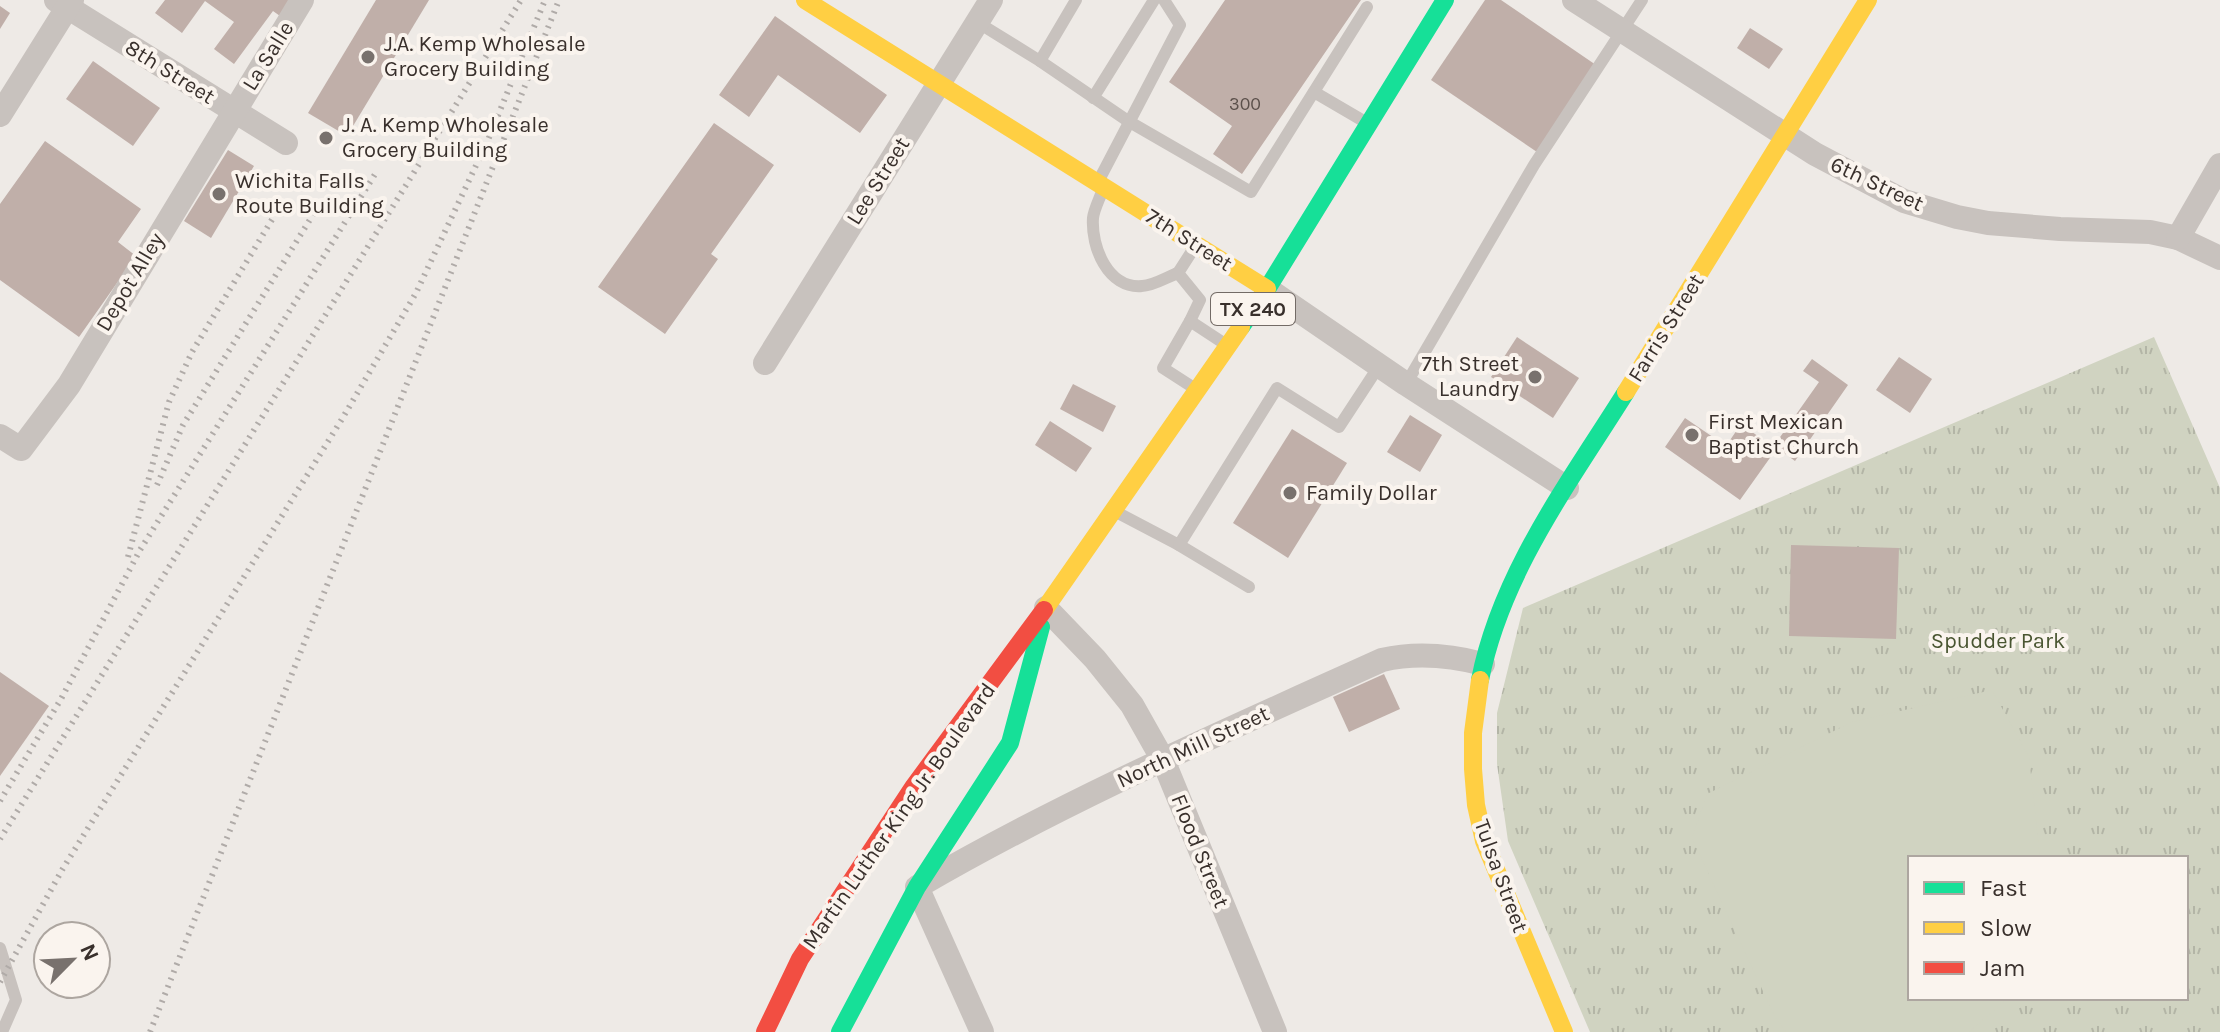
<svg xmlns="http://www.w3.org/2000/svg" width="2220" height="1032" font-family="Karla,sans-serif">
<defs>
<pattern id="grass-tufts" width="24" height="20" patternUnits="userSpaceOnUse" patternTransform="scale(2)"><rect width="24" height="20" fill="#d0d3c1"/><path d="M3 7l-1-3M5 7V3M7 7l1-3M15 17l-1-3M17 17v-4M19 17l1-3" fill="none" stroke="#b3b5a6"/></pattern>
</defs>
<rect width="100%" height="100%" fill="#eeeae6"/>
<path fill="url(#grass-tufts)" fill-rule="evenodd" d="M2154 337 2220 488V1032H1590L1508 841 1497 764V713L1523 608ZM1910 858H2186V998H1910Z"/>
<polygon fill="#d0d3c1" points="1992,690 2029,757 2040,858 1910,858 1910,998 2008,998 1969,1032 1786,1032 1775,1017 1692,838 1707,794 1852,722"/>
<g fill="#c0afa9">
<polygon points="165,0 292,0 280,16 273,11 234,64 214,49 234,22 205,1 182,33 155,13"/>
<polygon points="376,0 429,0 347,136 308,113"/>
<polygon points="1225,0 1361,0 1242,174 1213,154 1232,126 1169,82"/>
<polygon points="1485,0 1501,0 1596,65 1537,152 1431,80"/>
<polygon points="0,6 10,13 0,29"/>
<polygon points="775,16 887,95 860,133 778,75 749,117 719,95"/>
<polygon points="1750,28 1783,49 1769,69 1737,48"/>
<polygon points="93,61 160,108 133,146 66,99"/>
<polygon points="714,123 774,165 711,254 718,259 665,334 598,287"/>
<polygon points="45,141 141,209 118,242 136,256 79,337 0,280 0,204"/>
<polygon points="228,150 254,166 211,238 184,221"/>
<polygon points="1517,337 1579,378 1553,418 1491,377"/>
<polygon points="1899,357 1932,379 1910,413 1876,390"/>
<polygon points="1812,359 1848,385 1795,461 1777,448 1740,500 1665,447 1685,418 1726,446 1741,424 1773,447 1819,382 1803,371"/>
<polygon points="1073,384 1116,406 1103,432 1060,409"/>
<polygon points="1410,415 1442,435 1420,472 1387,452"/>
<polygon points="1050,421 1092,448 1076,472 1035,445"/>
<polygon points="1292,429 1347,463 1288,558 1233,523"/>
<polygon points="1791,545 1899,548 1896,639 1789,636"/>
<polygon points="0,672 49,706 0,776"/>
<polygon points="1384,674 1400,709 1349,732 1333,697"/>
</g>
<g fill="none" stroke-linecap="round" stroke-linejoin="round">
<g stroke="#c8c2be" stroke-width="12">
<polyline points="977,22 1040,61 1076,0"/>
<polyline points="1040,61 1128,121 1251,192 1367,7"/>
<polyline points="1314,92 1367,123"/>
<polyline points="1093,98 1154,0"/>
<polyline points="1099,180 1180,25 1164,0"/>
<path d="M1103 189C1100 198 1094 209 1093 218 1091 247 1108 289 1142 286 1153 286 1167 277 1178 273"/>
<polyline points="1190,321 1200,300 1178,273 1194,248"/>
<polyline points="1406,384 1534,165 1642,0"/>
<polyline points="1194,388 1163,368 1190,321 1225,344"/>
<polyline points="1118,513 1179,545 1277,388 1339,427 1379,366"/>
<polyline points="1179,545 1249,587"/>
<polyline points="0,948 16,1000 2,1032"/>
</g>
<g stroke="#c8c2be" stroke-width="24">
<polyline points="56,0 286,143"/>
<polyline points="1574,0 1815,154 1904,201 1957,217 1988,223 2060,229 2150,232 2178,238 2220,258"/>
<polyline points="0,115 72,0"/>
<polyline points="2178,238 2220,165"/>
<polyline points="1267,289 1406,384 1567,488"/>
<polyline points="765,363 991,0"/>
<polyline points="0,436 21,449 69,385 302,0"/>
<polyline points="1046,608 1095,659 1132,705 1163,760 1275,1032"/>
<path d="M982 1032 917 887C1066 800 1225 731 1382 660 1417 652 1449 655 1483 664"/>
</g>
<g stroke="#16e098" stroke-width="18">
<polyline points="1241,327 1267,289 1445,0"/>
<path d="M1480 680C1501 573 1569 483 1626 392"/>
<polyline points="840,1032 917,887 1010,743 1041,627"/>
</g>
<g stroke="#ffcf43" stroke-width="18">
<polyline points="805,0 1267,289"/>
<polyline points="1626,392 1868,0"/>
<polyline points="1044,610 1241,327"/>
<polyline points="1480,680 1473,733 1473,769 1476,805 1484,841 1564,1032"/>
</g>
<polyline stroke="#f24e42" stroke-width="18" points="765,1032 800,959 914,786 1044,610"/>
<g stroke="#b0aba8" stroke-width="6" stroke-dasharray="2 6" stroke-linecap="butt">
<polyline points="157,485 183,425 319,205"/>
<polyline points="128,557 169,402 192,352 279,208"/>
<polyline points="0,801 61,699 140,550 377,171"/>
<polyline points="0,839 521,0"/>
<polyline points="0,982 62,870 342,419 416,293 488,140 545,0"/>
<polyline points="150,1032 559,0"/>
</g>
</g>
<g fill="#78716d" stroke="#faf4ee" stroke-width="3">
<circle cx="368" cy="57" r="8"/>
<circle cx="326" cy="138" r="8"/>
<circle cx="219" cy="194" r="8"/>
<circle cx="1535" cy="377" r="8"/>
<circle cx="1692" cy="435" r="8"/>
<circle cx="1290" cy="493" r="8"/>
</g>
<g text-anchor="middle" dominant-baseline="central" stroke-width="8" stroke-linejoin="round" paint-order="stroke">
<g font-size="18" fill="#5b504b">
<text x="1245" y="104">300</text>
</g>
<rect fill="#faf4ee" stroke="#736b66" stroke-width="2" x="1211" y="293" width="84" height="32" rx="6"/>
<g font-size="20" font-weight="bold" fill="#39302c">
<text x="1253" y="309">TX 240</text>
</g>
<g font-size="22" fill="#39302c" stroke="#faf4ee" text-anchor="start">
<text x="384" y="44">J.A. Kemp Wholesale<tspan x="384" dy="25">Grocery Building</tspan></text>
<text x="342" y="125">J. A. Kemp Wholesale<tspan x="342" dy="25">Grocery Building</tspan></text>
<text x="235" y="181">Wichita Falls<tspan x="235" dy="25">Route Building</tspan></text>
<text x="1519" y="364" text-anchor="end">7th Street<tspan x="1519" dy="25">Laundry</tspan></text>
<text x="1708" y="422">First Mexican<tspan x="1708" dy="25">Baptist Church</tspan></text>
<text x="1306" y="493">Family Dollar</text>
</g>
<g font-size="22" fill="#39302c" stroke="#faf4ee">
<text transform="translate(268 56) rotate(-58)">La Salle</text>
<text transform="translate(170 72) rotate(32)">8th Street</text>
<text transform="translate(878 181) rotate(-58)">Lee Street</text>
<text transform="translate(1877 184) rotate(25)">6th Street</text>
<text transform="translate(1189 240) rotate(32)">7th Street</text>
<text transform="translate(130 282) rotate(-59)">Depot Alley</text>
<text transform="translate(1666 328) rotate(-58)">Farris Street</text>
<text transform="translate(1193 747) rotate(-25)">North Mill Street</text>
<text transform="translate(899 816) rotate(-55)">Martin Luther King Jr. Boulevard</text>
<text transform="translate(1200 851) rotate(68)">Flood Street</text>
<text transform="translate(1501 876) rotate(70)">Tulsa Street</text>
</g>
<g font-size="22" fill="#495531" stroke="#faf4ee">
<text x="1998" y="641">Spudder Park</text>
</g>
</g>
<rect x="1908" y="856" width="280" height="144" fill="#faf4ee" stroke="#ada6a0" stroke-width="2"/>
<rect x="1924" y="882" width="40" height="12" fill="#16e098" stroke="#ada6a0" stroke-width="2"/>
<text x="1980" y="896" font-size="24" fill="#39302c">Fast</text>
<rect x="1924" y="922" width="40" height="12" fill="#ffcf43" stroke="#ada6a0" stroke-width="2"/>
<text x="1980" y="936" font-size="24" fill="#39302c">Slow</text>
<rect x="1924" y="962" width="40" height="12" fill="#f24e42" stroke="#ada6a0" stroke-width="2"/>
<text x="1980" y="976" font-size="24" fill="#39302c">Jam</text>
<g transform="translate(72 960) rotate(66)"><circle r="38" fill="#faf4ee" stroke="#ada6a0" stroke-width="2"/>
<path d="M0-6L14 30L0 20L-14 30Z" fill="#78716d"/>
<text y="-12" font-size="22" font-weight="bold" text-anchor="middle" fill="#39302c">N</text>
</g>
</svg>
